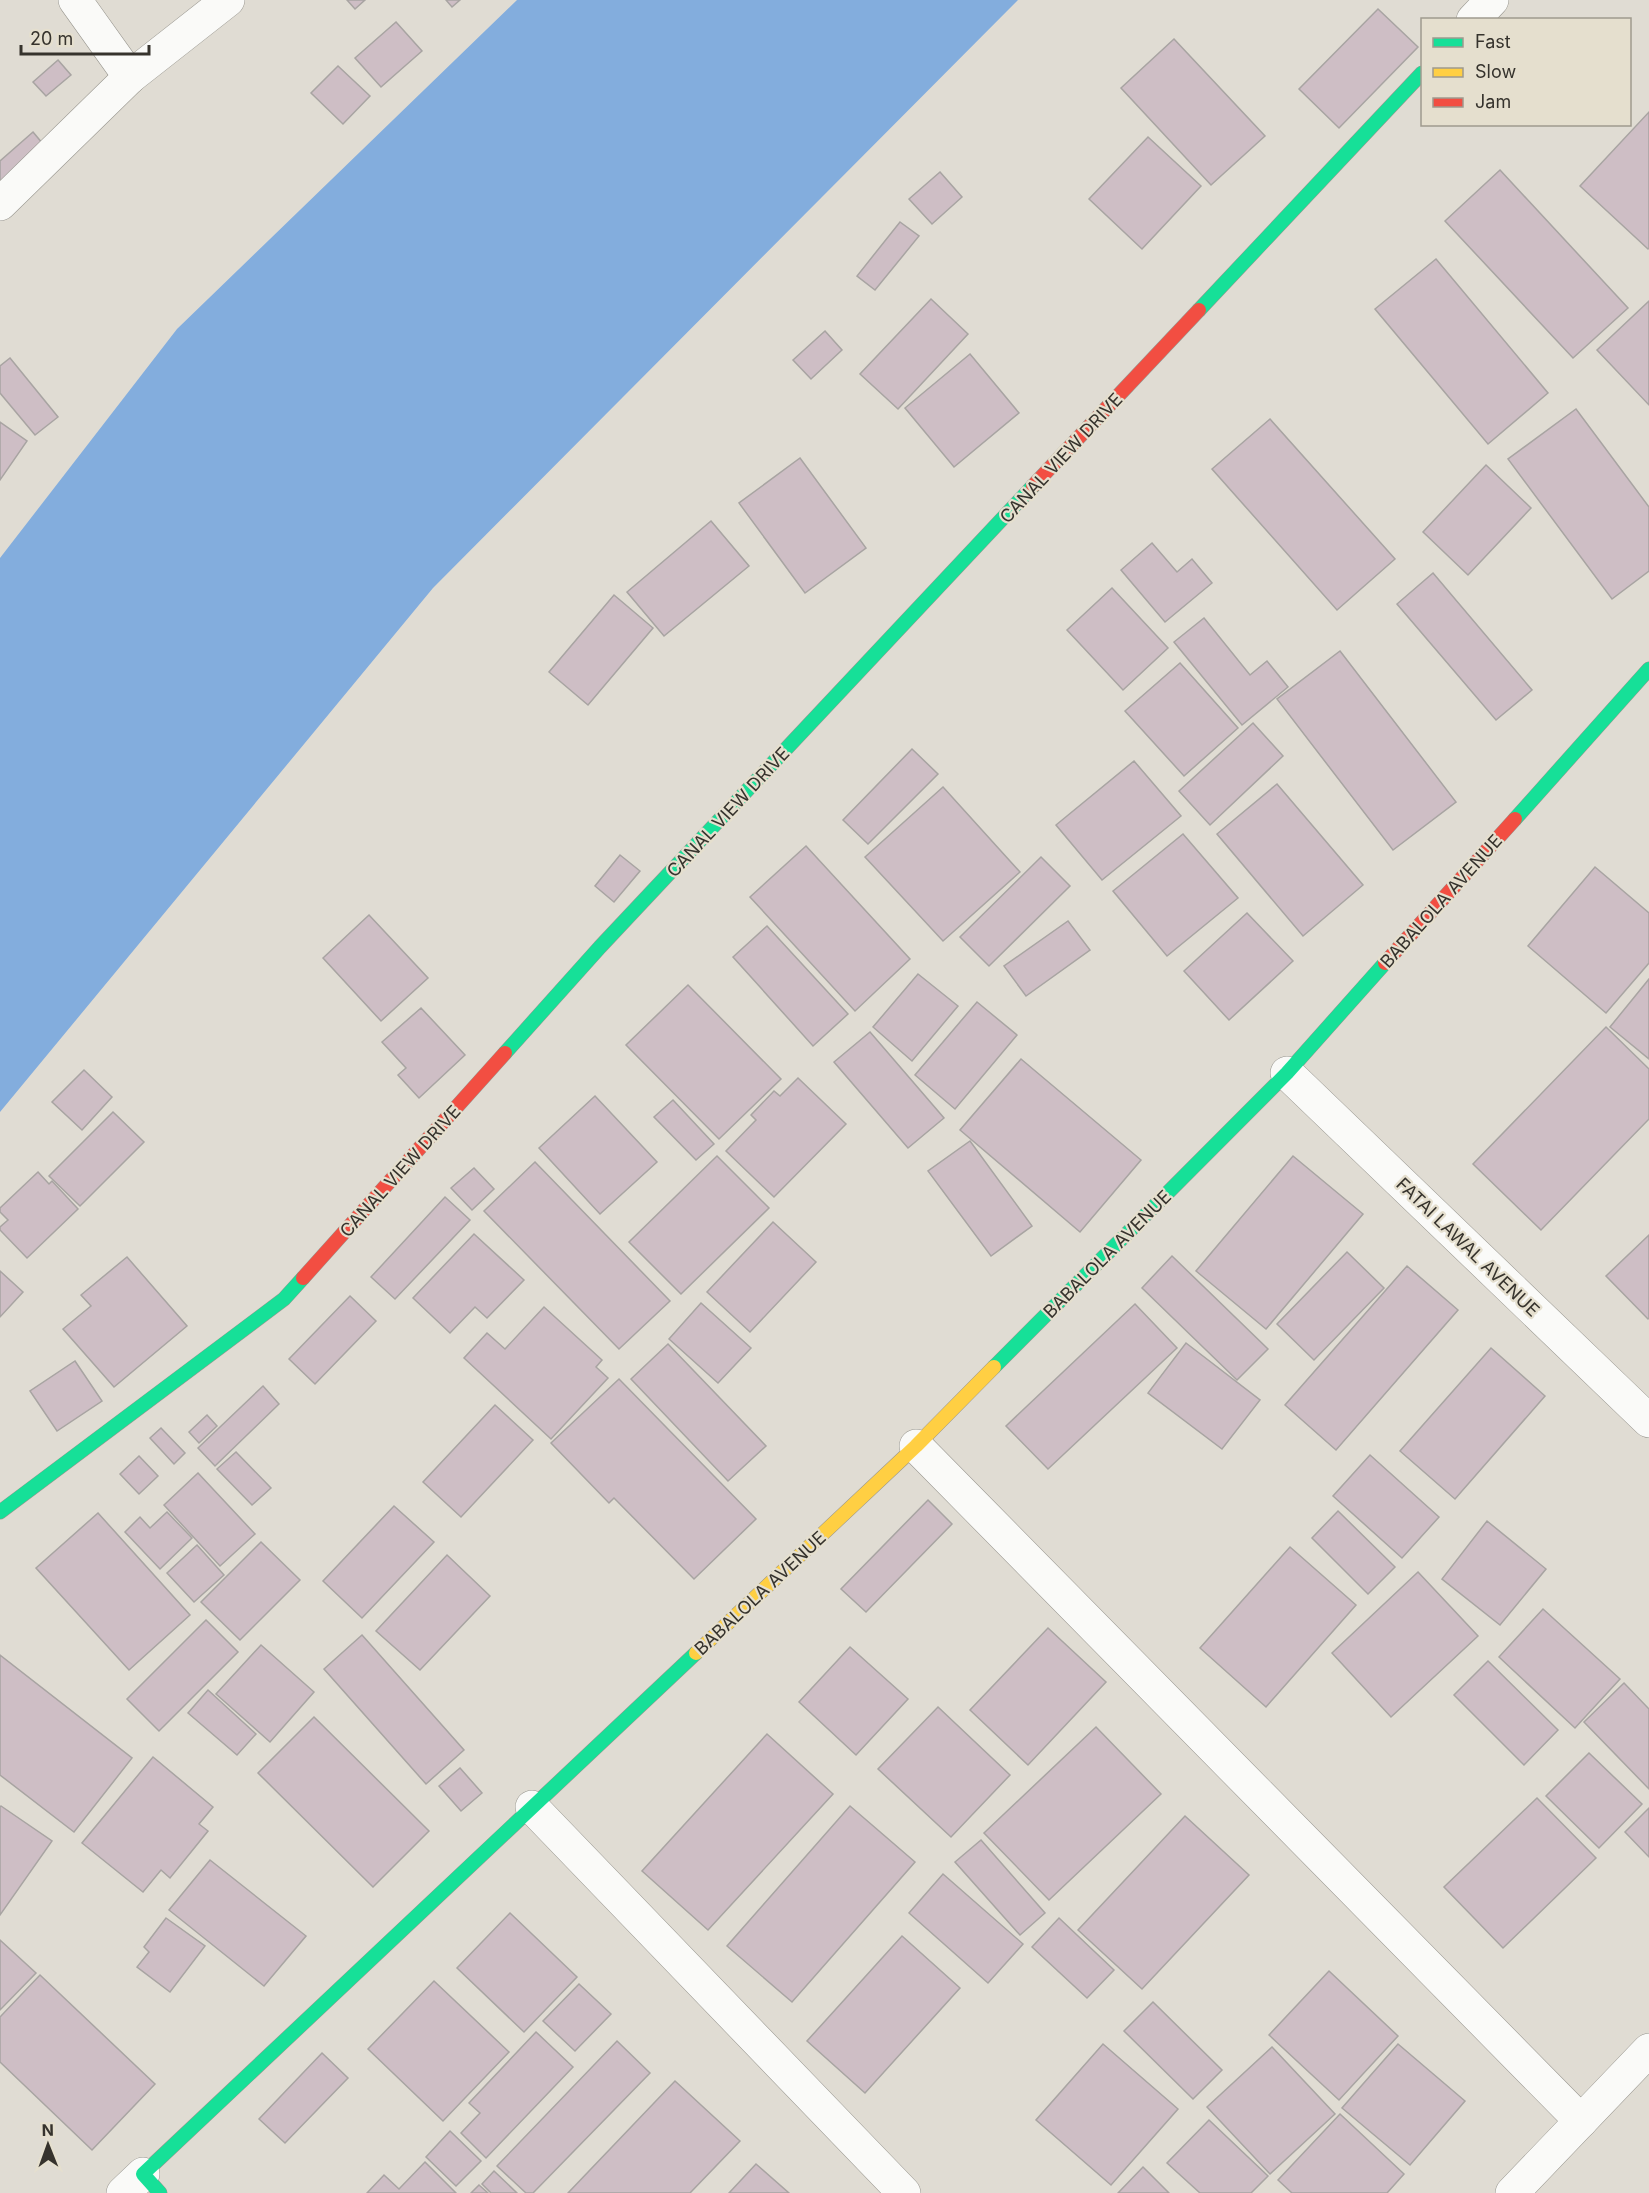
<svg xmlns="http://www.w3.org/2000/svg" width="1649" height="2193" font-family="Inter,sans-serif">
<rect width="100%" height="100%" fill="#e0dcd3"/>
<polygon fill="#83addd" points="517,0 1018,0 433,588 0,1112 0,558 177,329"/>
<g fill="#cebec5" stroke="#a8a4a2" stroke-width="1.5">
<polygon points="347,0 365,0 355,9"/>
<polygon points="446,0 460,0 452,7"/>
<polygon points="1378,9 1418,47 1339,128 1299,89"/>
<polygon points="396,22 422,51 381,87 355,58"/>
<polygon points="1174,39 1265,136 1211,185 1121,88"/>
<polygon points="58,60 71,75 46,96 33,82"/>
<polygon points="338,66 370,96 343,124 311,93"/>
<polygon points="1649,112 1649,248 1648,249 1580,186"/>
<polygon points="33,132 43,144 0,182 0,161"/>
<polygon points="1148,137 1201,186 1142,249 1089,199"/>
<polygon points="1500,170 1628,308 1573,358 1445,221"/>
<polygon points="940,172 962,197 932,224 909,199"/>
<polygon points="900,222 919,236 875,290 857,276"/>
<polygon points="1436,259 1548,393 1488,444 1375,309"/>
<polygon points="931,299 968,334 898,409 860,374"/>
<polygon points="1649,301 1649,405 1597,350"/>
<polygon points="825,331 842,350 811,379 793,360"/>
<polygon points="970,354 1019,413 954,467 905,408"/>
<polygon points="10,358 58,417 35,435 0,393 0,366"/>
<polygon points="1576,409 1649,507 1649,571 1612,599 1508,459"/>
<polygon points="1270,419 1395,559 1337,610 1212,469"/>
<polygon points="0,422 27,441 0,480"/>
<polygon points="800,458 866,548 805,593 739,503"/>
<polygon points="1486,465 1531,508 1468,575 1423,532"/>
<polygon points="711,521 749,566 664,636 627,592"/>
<polygon points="1152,543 1177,572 1192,559 1212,583 1165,622 1121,570"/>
<polygon points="1433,573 1532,690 1496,720 1397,604"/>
<polygon points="1112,588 1168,648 1123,690 1067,630"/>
<polygon points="614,595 653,628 588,705 549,672"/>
<polygon points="1204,618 1250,675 1267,661 1288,687 1242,725 1174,642"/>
<polygon points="1340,651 1456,802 1393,850 1277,699"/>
<polygon points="1180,663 1238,728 1184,776 1125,711"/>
<polygon points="1253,723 1283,756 1210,825 1179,791"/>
<polygon points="912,749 938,774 868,844 843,820"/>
<polygon points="1134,761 1181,816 1102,880 1056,825"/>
<polygon points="1277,784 1363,885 1303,936 1217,834"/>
<polygon points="943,787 1020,872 943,941 865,857"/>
<polygon points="1183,834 1238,898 1167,956 1113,891"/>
<polygon points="806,846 910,959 855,1011 750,897"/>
<polygon points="620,855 640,871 614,902 595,886"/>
<polygon points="1041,857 1070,886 989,966 960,937"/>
<polygon points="1595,867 1649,913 1649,963 1606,1013 1528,946"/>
<polygon points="1247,913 1293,961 1229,1020 1184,971"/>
<polygon points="369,915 428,978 381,1021 323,958"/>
<polygon points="1068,921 1090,950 1026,996 1004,966"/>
<polygon points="767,926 848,1014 813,1046 733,957"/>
<polygon points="918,974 958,1006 912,1061 873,1027"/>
<polygon points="1649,979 1649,1059 1610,1027"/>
<polygon points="688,985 781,1079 719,1139 626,1045"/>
<polygon points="977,1002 1017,1035 955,1109 915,1075"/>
<polygon points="421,1008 465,1055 419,1098 398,1075 406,1068 382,1042"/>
<polygon points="1606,1027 1649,1069 1649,1119 1541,1230 1473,1164"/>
<polygon points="870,1032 944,1118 908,1148 834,1062"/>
<polygon points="1021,1059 1141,1160 1080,1232 960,1130"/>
<polygon points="84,1070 112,1097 82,1130 52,1102"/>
<polygon points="798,1078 846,1124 774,1197 726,1151 756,1120 751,1115 774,1091 780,1096"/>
<polygon points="595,1096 657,1162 600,1214 539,1148"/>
<polygon points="673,1100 714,1144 696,1160 654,1117"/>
<polygon points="113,1112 144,1142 80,1206 49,1176"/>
<polygon points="970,1141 1032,1226 991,1256 928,1171"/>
<polygon points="717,1156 769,1208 681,1294 629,1242"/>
<polygon points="1293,1156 1363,1214 1266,1329 1196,1271"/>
<polygon points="535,1162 670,1301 619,1349 484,1211"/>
<polygon points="474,1168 494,1189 472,1210 451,1188"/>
<polygon points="38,1172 49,1184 52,1181 78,1209 27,1258 0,1230 0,1227 8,1220 0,1212 0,1208"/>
<polygon points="445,1197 470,1220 395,1299 371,1277"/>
<polygon points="773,1222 816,1262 750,1332 707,1292"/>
<polygon points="474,1234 524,1280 487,1318 475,1307 450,1333 413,1298"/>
<polygon points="1649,1235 1649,1318 1648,1319 1606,1276"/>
<polygon points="1347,1252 1384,1288 1314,1360 1277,1324"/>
<polygon points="1172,1256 1268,1349 1237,1380 1142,1288"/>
<polygon points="127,1257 187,1326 114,1387 63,1329 91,1306 81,1295"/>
<polygon points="1407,1266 1458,1310 1336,1450 1285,1405"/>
<polygon points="0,1271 23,1292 0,1317"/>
<polygon points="350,1296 376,1321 315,1384 289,1359"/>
<polygon points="701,1303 751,1348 718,1383 669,1339"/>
<polygon points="1135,1304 1177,1348 1048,1469 1006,1426"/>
<polygon points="544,1307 602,1360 596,1367 608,1378 551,1439 464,1358 487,1333 505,1349"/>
<polygon points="1186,1343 1260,1400 1222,1449 1148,1393"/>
<polygon points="668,1344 766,1446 728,1481 631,1379"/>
<polygon points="1491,1348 1545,1396 1455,1499 1400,1451"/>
<polygon points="75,1361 102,1401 57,1431 30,1391"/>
<polygon points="619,1379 756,1519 694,1579 614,1498 609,1503 551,1443"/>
<polygon points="263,1386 279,1404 215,1466 198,1448"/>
<polygon points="495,1405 533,1440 461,1517 423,1482"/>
<polygon points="207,1415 217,1426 199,1443 189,1432"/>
<polygon points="161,1428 185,1453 174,1464 150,1438"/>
<polygon points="236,1452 271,1488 252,1505 217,1469"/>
<polygon points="1370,1455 1439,1517 1402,1558 1333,1496"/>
<polygon points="139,1456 158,1476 139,1494 120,1474"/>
<polygon points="198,1473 255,1534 220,1566 164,1505"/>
<polygon points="928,1500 952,1524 866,1612 841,1589"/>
<polygon points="394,1506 434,1542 362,1618 323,1581"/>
<polygon points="1338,1511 1395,1567 1368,1594 1312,1538"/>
<polygon points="167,1512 192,1538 160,1569 125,1532 140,1517 150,1528"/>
<polygon points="98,1513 190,1615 129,1670 36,1568"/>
<polygon points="1487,1521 1546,1569 1500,1625 1442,1579"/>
<polygon points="261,1542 300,1580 240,1640 201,1602"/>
<polygon points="197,1545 224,1575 194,1602 167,1573"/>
<polygon points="1290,1547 1356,1605 1266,1707 1200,1648"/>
<polygon points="447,1555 490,1596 420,1670 376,1631"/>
<polygon points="1418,1572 1478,1636 1391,1717 1332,1653"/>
<polygon points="1543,1609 1620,1679 1575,1728 1499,1657"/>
<polygon points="206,1620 238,1652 159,1731 127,1699"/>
<polygon points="1048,1628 1106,1682 1028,1765 970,1710"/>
<polygon points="362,1635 464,1750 426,1784 324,1669"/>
<polygon points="261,1645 314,1692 270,1742 216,1694"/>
<polygon points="850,1647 908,1699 856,1755 799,1702"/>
<polygon points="0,1655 132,1758 74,1832 0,1775"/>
<polygon points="1488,1661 1558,1730 1524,1765 1454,1695"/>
<polygon points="1624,1683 1649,1709 1649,1789 1584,1722"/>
<polygon points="208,1690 256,1734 237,1755 188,1713"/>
<polygon points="938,1707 1010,1775 951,1837 878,1769"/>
<polygon points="314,1717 429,1831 373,1887 258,1773"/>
<polygon points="1096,1727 1161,1794 1049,1900 984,1833"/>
<polygon points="767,1734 833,1794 708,1930 642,1871"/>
<polygon points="1589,1753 1642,1804 1599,1848 1546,1796"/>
<polygon points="153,1757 213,1807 199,1824 208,1831 170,1878 161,1870 143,1892 82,1843"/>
<polygon points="460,1768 482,1793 461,1811 439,1786"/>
<polygon points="1537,1798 1596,1858 1503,1948 1444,1887"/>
<polygon points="1,1806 52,1841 0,1915 0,1807"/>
<polygon points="850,1806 915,1862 792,2002 727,1946"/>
<polygon points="1649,1808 1649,1857 1625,1832"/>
<polygon points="1185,1816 1249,1875 1142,1989 1078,1930"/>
<polygon points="981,1840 1045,1913 1020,1935 955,1862"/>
<polygon points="210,1860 306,1936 264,1986 169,1910"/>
<polygon points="943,1874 1023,1944 988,1983 909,1913"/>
<polygon points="510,1913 577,1977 524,2032 457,1968"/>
<polygon points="166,1918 205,1946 170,1992 137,1967 149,1952 144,1947"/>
<polygon points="1059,1918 1114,1970 1087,1998 1032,1947"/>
<polygon points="902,1936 960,1988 865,2093 807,2041"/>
<polygon points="0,1940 36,1973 0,2010"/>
<polygon points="1329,1971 1398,2036 1339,2100 1269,2035"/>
<polygon points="40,1975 155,2084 92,2150 0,2062 0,2017"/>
<polygon points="434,1981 509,2052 443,2121 368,2049"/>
<polygon points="579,1984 611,2014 575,2051 543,2021"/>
<polygon points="1153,2002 1222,2070 1193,2099 1124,2031"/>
<polygon points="536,2032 573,2067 486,2158 461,2133 480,2113 469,2103"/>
<polygon points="617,2041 650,2073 533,2193 526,2193 497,2166"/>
<polygon points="1103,2044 1178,2109 1111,2185 1036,2120"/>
<polygon points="1398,2044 1465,2101 1410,2165 1342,2108"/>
<polygon points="1272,2047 1335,2114 1270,2174 1207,2107"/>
<polygon points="322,2053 348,2078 285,2143 259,2119"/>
<polygon points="675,2081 740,2141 690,2193 568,2193"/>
<polygon points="1340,2114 1404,2174 1387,2193 1292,2193 1278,2180"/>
<polygon points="1209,2120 1268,2176 1251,2193 1200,2193 1167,2163"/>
<polygon points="450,2131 481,2161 456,2186 426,2157"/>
<polygon points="425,2162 456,2193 367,2193 384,2175 399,2189"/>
<polygon points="756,2164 789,2193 729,2193"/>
<polygon points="1143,2167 1169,2193 1118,2193"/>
<polygon points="494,2171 517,2193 491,2193 482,2184"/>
<polygon points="479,2185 488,2193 471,2193"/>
</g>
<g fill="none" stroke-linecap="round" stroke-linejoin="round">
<g stroke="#98968f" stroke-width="34">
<g id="street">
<polyline points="75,0 130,77"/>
<polyline points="1473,20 1492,0"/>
<polyline points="0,204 130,77 228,0"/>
<polyline points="1287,1073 1649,1421"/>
<polyline points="916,1446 1581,2121"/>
<polyline points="532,1807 904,2193"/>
<polyline points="123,2193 143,2174"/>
<polyline points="1512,2193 1649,2050"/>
</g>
</g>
<g stroke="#98968f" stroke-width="15">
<g id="fast">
<polyline points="1199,310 1422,73"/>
<polyline points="1515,819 1649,669"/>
<polyline points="505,1053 600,947 1033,486"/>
<polyline points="994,1367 1287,1073 1385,963"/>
<polyline points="0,1512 284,1299 303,1278"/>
<polyline points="160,2193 143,2174 696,1653"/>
</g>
</g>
<g stroke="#98968f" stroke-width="15">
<polyline id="slow" points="696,1653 916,1446 994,1367"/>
</g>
<g stroke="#98968f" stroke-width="15">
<g id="jam">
<polyline points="1033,486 1199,310"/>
<polyline points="1385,963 1515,819"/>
<polyline points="303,1278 505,1053"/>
</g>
</g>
<use href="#street" stroke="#fafaf8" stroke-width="33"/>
<use href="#fast" stroke="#16e098" stroke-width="14"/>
<use href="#slow" stroke="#ffcf43" stroke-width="14"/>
<use href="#jam" stroke="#f24e42" stroke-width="14"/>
</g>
<g text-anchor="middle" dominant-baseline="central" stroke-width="4.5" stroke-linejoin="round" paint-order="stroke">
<g font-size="18" fill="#36332d" stroke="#e5dfce">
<text transform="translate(1061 458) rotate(-47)">CANAL VIEW DRIVE</text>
<text transform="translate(728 812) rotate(-47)">CANAL VIEW DRIVE</text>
<text transform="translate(1441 901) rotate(-48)">BABALOLA AVENUE</text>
<text transform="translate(400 1171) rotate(-48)">CANAL VIEW DRIVE</text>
<text transform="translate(1468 1247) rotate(44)">FATAI LAWAL AVENUE</text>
<text transform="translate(1107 1254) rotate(-45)">BABALOLA AVENUE</text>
<text transform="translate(760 1593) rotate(-43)">BABALOLA AVENUE</text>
</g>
</g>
<rect x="1421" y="18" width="210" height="108" fill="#e5dfce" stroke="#9f9a8e" stroke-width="1.5"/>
<rect x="1433" y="38" width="30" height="9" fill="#16e098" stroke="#9f9a8e" stroke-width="1.5"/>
<text x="1475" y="48" font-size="18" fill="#36332d">Fast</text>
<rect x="1433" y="68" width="30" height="9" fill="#ffcf43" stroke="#9f9a8e" stroke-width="1.5"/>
<text x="1475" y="78" font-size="18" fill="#36332d">Slow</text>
<rect x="1433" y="98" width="30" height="9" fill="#f24e42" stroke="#9f9a8e" stroke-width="1.5"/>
<text x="1475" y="108" font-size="18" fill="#36332d">Jam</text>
<g transform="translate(48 2145) rotate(359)" stroke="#e5dfce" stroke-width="4.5" paint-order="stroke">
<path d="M0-4.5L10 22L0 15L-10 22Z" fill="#36332d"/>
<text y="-9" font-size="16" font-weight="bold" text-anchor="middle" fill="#36332d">N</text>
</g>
<path d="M21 45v9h128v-9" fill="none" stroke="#36332d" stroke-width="3"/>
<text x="30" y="45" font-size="18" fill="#36332d" stroke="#e5dfce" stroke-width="4.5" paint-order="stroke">20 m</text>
</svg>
